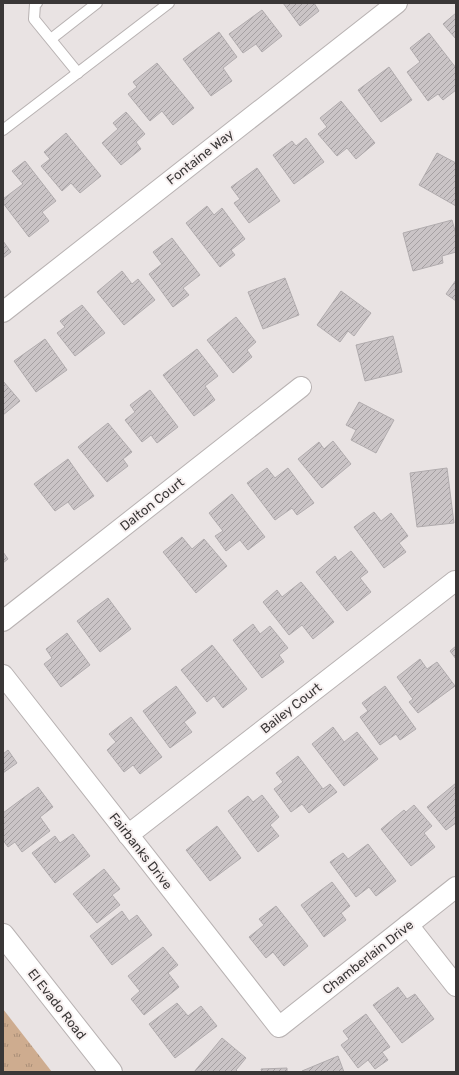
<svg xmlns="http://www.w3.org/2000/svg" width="459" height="1075" font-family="Rubik,sans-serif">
<defs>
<pattern id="grass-tufts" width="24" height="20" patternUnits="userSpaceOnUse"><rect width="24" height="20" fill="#ceac8f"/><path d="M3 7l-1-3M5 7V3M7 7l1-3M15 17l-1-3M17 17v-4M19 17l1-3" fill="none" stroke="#a88d76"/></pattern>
<pattern id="building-hatch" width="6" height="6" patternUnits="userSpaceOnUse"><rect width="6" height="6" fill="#cac4c6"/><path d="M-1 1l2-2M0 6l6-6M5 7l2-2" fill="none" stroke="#a5a0a2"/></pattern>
</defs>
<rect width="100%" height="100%" fill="#e9e3e3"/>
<polygon fill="url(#grass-tufts)" points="3,1009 52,1072 3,1072"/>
<g fill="url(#building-hatch)" stroke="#b1acae">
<polygon points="283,3 314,3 319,11 300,26"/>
<polygon points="262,10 282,36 262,52 256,44 243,53 229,34"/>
<polygon points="456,13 456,39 443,24"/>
<polygon points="219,32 237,57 223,68 232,81 211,96 183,59"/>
<polygon points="429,33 456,68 456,90 443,100 438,94 428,101 407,72 420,62 410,48"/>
<polygon points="157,63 194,108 173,125 162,111 150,121 128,94 137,87 133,82"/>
<polygon points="389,67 412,100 381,122 358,90"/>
<polygon points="341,101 375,143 356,159 347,148 337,156 318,134 327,127 320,118"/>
<polygon points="126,112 145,134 136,142 141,149 121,165 102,143 118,129 113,123"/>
<polygon points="66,133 101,176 80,193 71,183 62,191 41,166 50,159 44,152"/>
<polygon points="306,138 324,162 294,184 273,155 292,141 296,146"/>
<polygon points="437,153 456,163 456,206 419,185"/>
<polygon points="25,161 56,201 42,212 49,221 29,237 3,203 3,199 23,184 12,171"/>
<polygon points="257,168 280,201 249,223 234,203 240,199 231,187"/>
<polygon points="207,206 214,215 222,208 245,239 231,250 235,255 220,267 186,223"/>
<polygon points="452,220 456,234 456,252 442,256 443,263 413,271 403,233"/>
<polygon points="172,238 200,275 183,288 189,295 173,307 149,274 162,264 153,252"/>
<polygon points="3,241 11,252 3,258"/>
<polygon points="122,271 132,284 138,279 155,300 124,325 97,292"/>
<polygon points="285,278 299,315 263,329 248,292"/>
<polygon points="456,280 456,301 446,294"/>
<polygon points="341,291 371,313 354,336 348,331 340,342 317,325"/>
<polygon points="82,305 105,333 75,356 57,333 65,327 60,321"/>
<polygon points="236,317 256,342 247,350 252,357 233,373 207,340"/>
<polygon points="393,336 402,372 365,381 356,345"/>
<polygon points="45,339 67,370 36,392 14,361"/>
<polygon points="197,349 218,376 205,386 215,400 194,416 163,375"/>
<polygon points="3,381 20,401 3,415"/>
<polygon points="150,390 178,427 157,443 151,435 142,442 125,420 135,412 130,405"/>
<polygon points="359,402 394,420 376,453 351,440 356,430 346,425"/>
<polygon points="108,423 132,452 123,459 128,466 107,482 78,447"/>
<polygon points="333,441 351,464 322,488 298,459 319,442 324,449"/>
<polygon points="68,459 94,496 74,510 68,502 55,511 34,484"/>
<polygon points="267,468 275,478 288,468 314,503 297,515 292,508 275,520 247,483"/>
<polygon points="447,468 454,523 417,527 410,473"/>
<polygon points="232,494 265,537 248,550 240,540 226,551 215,536 223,531 209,513"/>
<polygon points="374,512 381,521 391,513 408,536 399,543 406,552 384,568 354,527"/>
<polygon points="182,537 192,549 204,539 227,566 196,593 163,552"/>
<polygon points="351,551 368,572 360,578 371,592 347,611 316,572 335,556 338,561"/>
<polygon points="3,552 8,559 3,563"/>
<polygon points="301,582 334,622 313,639 302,625 289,635 263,602 277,590 282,597"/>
<polygon points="108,598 131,629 100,652 77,621"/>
<polygon points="253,624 260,634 270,626 288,648 279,655 284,662 262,678 233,640"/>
<polygon points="67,633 90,665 61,687 44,664 52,658 46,649"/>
<polygon points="212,645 247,689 223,708 214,696 207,702 181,670"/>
<polygon points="456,646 456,659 450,651"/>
<polygon points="420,659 427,669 437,662 455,686 418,713 409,702 413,699 397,677"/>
<polygon points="176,686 196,713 184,722 192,732 170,748 143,711"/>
<polygon points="385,686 416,729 400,740 396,734 380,745 360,717 368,711 362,703"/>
<polygon points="131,717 162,757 140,774 133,765 124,772 107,750 116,742 109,734"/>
<polygon points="333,727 344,742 357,732 378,759 344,786 312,744"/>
<polygon points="8,750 17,763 3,773 3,754"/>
<polygon points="298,756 323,789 330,784 337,792 309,813 302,804 291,812 274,789 283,782 276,773"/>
<polygon points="456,783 456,823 446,830 427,807"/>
<polygon points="38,787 53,807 40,817 50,831 22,852 15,842 8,847 3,840 3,813"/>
<polygon points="262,795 279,817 270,825 279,836 258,852 228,811 248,796 253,802"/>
<polygon points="414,805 432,826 424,833 435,847 411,866 381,829 404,810 406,812"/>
<polygon points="217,826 241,858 210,881 186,850"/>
<polygon points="73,834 90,856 55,883 32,853 55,836 60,843"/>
<polygon points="368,844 396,881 376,896 369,887 356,897 330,862 343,853 348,859"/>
<polygon points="104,869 120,889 112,895 120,905 97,923 73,894"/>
<polygon points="332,882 350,906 341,913 346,920 324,937 301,905"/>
<polygon points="276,906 308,946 284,966 273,952 266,958 249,937 264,925 259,919"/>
<polygon points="122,911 129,921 137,915 152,935 112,965 90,936"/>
<polygon points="163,947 178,965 168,973 179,987 144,1015 131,999 140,991 128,976"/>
<polygon points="398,987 407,999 415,994 434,1019 402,1043 373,1005"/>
<polygon points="177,1003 188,1016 201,1006 217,1026 175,1058 149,1024"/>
<polygon points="366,1014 390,1047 382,1052 388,1060 375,1069 368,1060 358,1068 341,1045 349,1039 343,1031"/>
<polygon points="222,1038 246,1058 236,1070 238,1072 194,1072"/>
<polygon points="338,1056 344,1072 303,1072 302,1071"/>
<polygon points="287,1068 287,1072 262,1072 261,1069"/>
</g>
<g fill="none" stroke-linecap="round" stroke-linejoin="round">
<g stroke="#b8b2b2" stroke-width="12">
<g id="lane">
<polyline points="37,3 35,4 34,19 78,73"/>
<polyline points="51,39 97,3"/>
<polyline points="3,130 169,3"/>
</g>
</g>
<g stroke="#b8b2b2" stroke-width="22">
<g id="street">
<polyline points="3,312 397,3"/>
<polyline points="3,621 301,387"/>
<polyline points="3,675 279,1027 456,887"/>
<polyline points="128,835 455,581"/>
<polyline points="408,925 456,986"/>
</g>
</g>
<g stroke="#b8b2b2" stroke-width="24">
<polyline id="secondary" points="3,935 111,1072"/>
</g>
<use href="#lane" stroke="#fff" stroke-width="10"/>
<use href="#street" stroke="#fff" stroke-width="20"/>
<use href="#secondary" stroke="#fff" stroke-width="22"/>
</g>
<g text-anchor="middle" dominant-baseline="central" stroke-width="4" stroke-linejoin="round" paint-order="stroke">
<g font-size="13" fill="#3a3737" stroke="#f7f0f0">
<text transform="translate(200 157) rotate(-38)">Fontaine Way</text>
<text transform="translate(152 504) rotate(-38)">Dalton Court</text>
<text transform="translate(291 708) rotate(-38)">Bailey Court</text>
<text transform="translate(141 851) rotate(52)">Fairbanks Drive</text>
<text transform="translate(368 957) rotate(-38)">Chamberlain Drive</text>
<text transform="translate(57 1004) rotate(52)">El Evado Road</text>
</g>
</g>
<rect width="459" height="1075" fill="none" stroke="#3a3737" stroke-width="8"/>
</svg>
